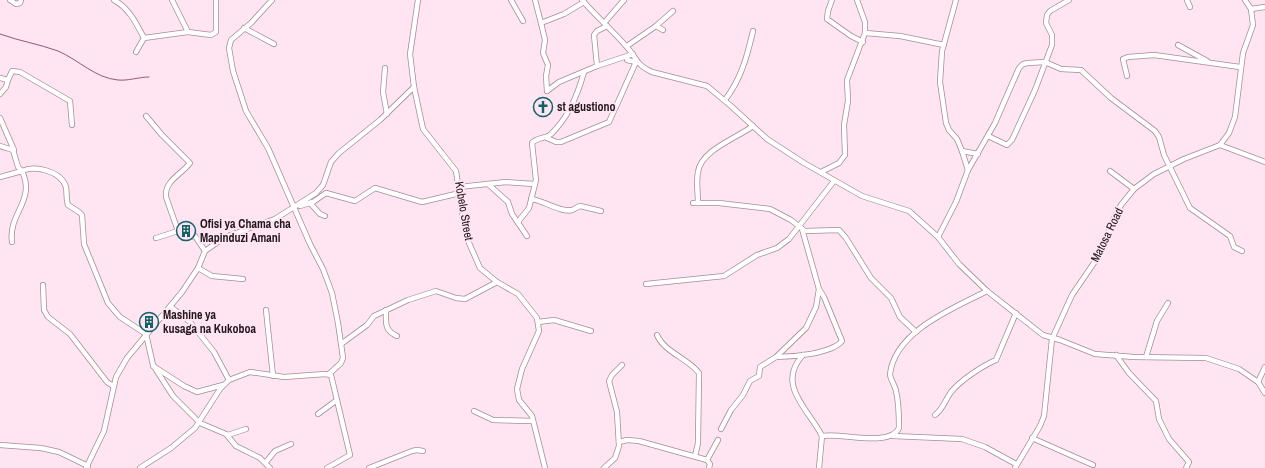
<svg xmlns="http://www.w3.org/2000/svg" width="1265" height="468" font-family="'Archivo Narrow',sans-serif">
<rect width="100%" height="100%" fill="#fee5f1"/>
<g fill="none" stroke-linecap="round" stroke-linejoin="round">
<path stroke="#945778" stroke-width="1" d="M0 34C19 41 39 44 58 51 79 60 95 78 118 80 128 81 139 77 149 77"/>
<g stroke="#a68a98" stroke-width="6">
<g id="minor">
<polyline points="10,0 16,4 20,3 21,0"/>
<path d="M114 0C129 8 136 23 144 38"/>
<polyline points="172,0 188,32 211,35 216,32 216,0"/>
<polyline points="272,0 251,23 231,40 229,48 233,71 246,111 268,148 310,244 323,269 332,293 338,323 343,358 341,363 329,374"/>
<polyline points="418,0 410,54 414,87 423,129 456,171 466,236 480,268 497,282 518,294 537,318 539,331 522,369 517,389 519,400 532,416 545,468"/>
<polyline points="511,0 523,21"/>
<polyline points="535,0 541,23 564,14 584,2"/>
<path d="M582 0C596 16 612 30 626 46 638 59 634 63 652 72L707 86 731 106 767 139 804 163 862 196 909 211 938 237 959 264 987 291 1043 335 1060 340 1095 354 1134 357 1206 358 1239 369 1258 382 1265 393"/>
<polyline points="832,0 828,11 827,19 851,36 863,42"/>
<polyline points="956,0 942,51 940,82 946,123 949,130 957,139 962,151 978,154"/>
<polyline points="1187,0 1190,7"/>
<polyline points="1251,9 1265,7"/>
<polyline points="541,23 545,40 543,53 548,65 546,76 547,91"/>
<polyline points="604,23 624,0"/>
<polyline points="656,26 663,30"/>
<polyline points="244,28 274,44"/>
<polyline points="865,33 900,36 944,45"/>
<polyline points="1178,45 1207,61"/>
<polyline points="627,46 656,26 673,11"/>
<polyline points="136,52 144,38 188,32"/>
<polyline points="597,66 633,54"/>
<polyline points="385,68 383,92 387,114"/>
<polyline points="1127,76 1123,59 1128,57 1154,55 1240,67"/>
<polyline points="0,78 8,80 6,87 0,94"/>
<polyline points="8,80 12,71 20,72 70,101 72,125"/>
<polyline points="547,91 559,82 597,66 594,35 597,31 607,26"/>
<path d="M725 100C741 79 747 57 753 31"/>
<path d="M146 116 162 135 190 163C182 174 164 181 166 197L178 231"/>
<polyline points="0,118 14,150"/>
<polyline points="988,136 1007,145 1012,140 1035,90 1052,45 1052,35 1046,23 1047,15 1050,11 1069,0"/>
<polyline points="545,137 556,142 561,142 609,122 636,62 627,60"/>
<polyline points="1220,145 1265,162"/>
<path d="M0 146 13 150 18 167 22 171C35 165 61 171 66 187 67 193 66 199 68 205L79 212 82 215 84 244 108 303 120 317 146 334 153 365 173 396 200 423 226 434 236 446 260 458 270 468"/>
<polyline points="962,151 968,170"/>
<polyline points="1110,171 1134,189"/>
<polyline points="821,172 839,163 845,155 844,125 848,101 847,80 865,33 865,22 857,0"/>
<path d="M0 177 22 171C36 201 8 213 12 242"/>
<polyline points="488,184 508,202 512,214 527,236"/>
<polyline points="459,187 506,182 534,184"/>
<path d="M531 199C543 200 561 213 572 210 575 209 577 207 580 206L601 211"/>
<polyline points="310,203 320,214 325,216"/>
<polyline points="693,203 719,203 770,209 791,220 805,231 839,230 846,238 871,278 891,298 900,317 916,332"/>
<path d="M698 203C698 194 696 182 698 172 701 150 737 138 753 126"/>
<polyline points="300,206 313,202 326,193 355,201 375,188 422,202 460,193"/>
<path d="M518 222 529 208 536 180 532 143C537 137 546 139 551 134 568 118 578 94 584 72"/>
<polyline points="938,237 956,202 968,170 995,123 1019,68 1023,64 1028,63 1045,62 1061,69 1081,70 1111,98 1155,131 1159,137 1164,155 1190,208 1230,236 1234,247 1242,251"/>
<polyline points="156,238 178,231 183,238 195,236 205,251"/>
<polyline points="198,268 212,276 243,279"/>
<polyline points="646,284 724,276 757,255 777,248 789,239 834,181"/>
<polyline points="43,285 44,310 48,317 70,334 107,382 113,386"/>
<polyline points="171,307 190,322 214,352 229,380"/>
<polyline points="266,310 273,376"/>
<path d="M386 310C386 323 384 330 397 336"/>
<polyline points="538,322 554,320 591,331"/>
<path d="M657 335C664 352 689 359 699 373L698 443 695 456"/>
<polyline points="341,344 367,325 374,316 408,300 436,291 456,298 465,299 497,282"/>
<path d="M803 355C775 385 810 411 822 436"/>
<polyline points="1116,355 1129,373 1156,401 1159,419 1169,439 1189,462 1186,468"/>
<path d="M776 357C792 357 831 354 842 341L824 297 819 289"/>
<polyline points="1146,357 1157,321 1168,303"/>
<polyline points="153,366 184,386 197,392 223,385"/>
<polyline points="1258,382 1265,367"/>
<polyline points="474,411 493,420 533,421"/>
<polyline points="318,414 337,400"/>
<path d="M935 415C944 408 945 400 951 392 961 380 982 366 996 360L1016 313"/>
<polyline points="721,429 731,410 743,395 750,381 759,376 760,367 776,357 806,328 816,307 819,289 802,229"/>
<polyline points="228,435 246,429"/>
<polyline points="893,436 962,439 985,447 1016,464"/>
<polyline points="1032,438 1093,465"/>
<polyline points="619,442 627,440 639,441 707,460"/>
<polyline points="0,445 41,448 59,452 88,466"/>
<polyline points="266,462 275,451 291,444"/>
<polyline points="86,468 104,431 116,377 127,358 182,292 198,268 205,251 225,237 275,219 316,193 323,185 331,162 339,153 380,120 414,87"/>
<polyline points="140,468 171,448 195,428 220,389 229,380 250,372 284,377 325,374 331,375 350,455 327,468"/>
<polyline points="369,468 412,451 417,450 423,451"/>
<polyline points="604,468 615,458 619,446 617,412 609,381 612,375 622,365"/>
<polyline points="709,468 710,464 707,460 718,440"/>
<path d="M819 468 822 436C840 432 890 448 899 428 899 416 899 403 896 391 895 385 890 379 890 374 895 331 954 308 987 291"/>
<polyline points="1015,468 1040,426 1044,416 1052,339 1072,295 1100,254 1114,218 1121,205 1134,189 1154,174 1184,159 1220,145 1229,133 1235,117 1243,53 1253,25 1251,9 1245,0"/>
</g>
</g>
<use href="#minor" stroke="#fff" stroke-width="4.5"/>
</g>
<defs>
<g id="church-ring" transform="scale(1)"><circle r="9.5" fill="#fee5f1" stroke="#116168" stroke-width="1.5"/><path d="M-1.2-6h2.4v3.5h3.3v2.4h-3.3V6h-2.4V-.1h-3.3v-2.4h3.3Z" fill="#116168"/></g>
<g id="building-ring" transform="scale(1)"><circle r="9.5" fill="#fee5f1" stroke="#116168" stroke-width="1.5"/><path d="M-4-6H4V6H1V3H-1V6H-4ZM-2.5-4.3h1.7v1.8h-1.7ZM.8-4.3h1.7v1.8H.8ZM-2.5-1h1.7V.8h-1.7ZM.8-1h1.7V.8H.8Z" fill="#116168"/></g>
</defs>
<g fill-rule="evenodd">
<use href="#church-ring" x="543" y="107"/>
<use href="#building-ring" x="186" y="231"/>
<use href="#building-ring" x="149" y="322"/>
</g>
<g text-anchor="middle" dominant-baseline="central" stroke-width="4" stroke-linejoin="round" paint-order="stroke">
<g font-size="12" font-weight="bold" fill="#21161c" stroke="#fee5f1" text-anchor="start">
<text x="557" y="107">st agustiono</text>
<text x="200" y="224">Ofisi ya Chama cha<tspan x="200" dy="14">Mapinduzi Amani</tspan></text>
<text x="163" y="315">Mashine ya<tspan x="163" dy="14">kusaga na Kukoboa</tspan></text>
</g>
<g font-size="12" fill="#21161c" stroke="#fee5f1">
<text transform="translate(464 211) rotate(80)">Kobelo Street</text>
<text transform="translate(1107 235) rotate(-64)">Matosa Road</text>
</g>
</g>
</svg>
